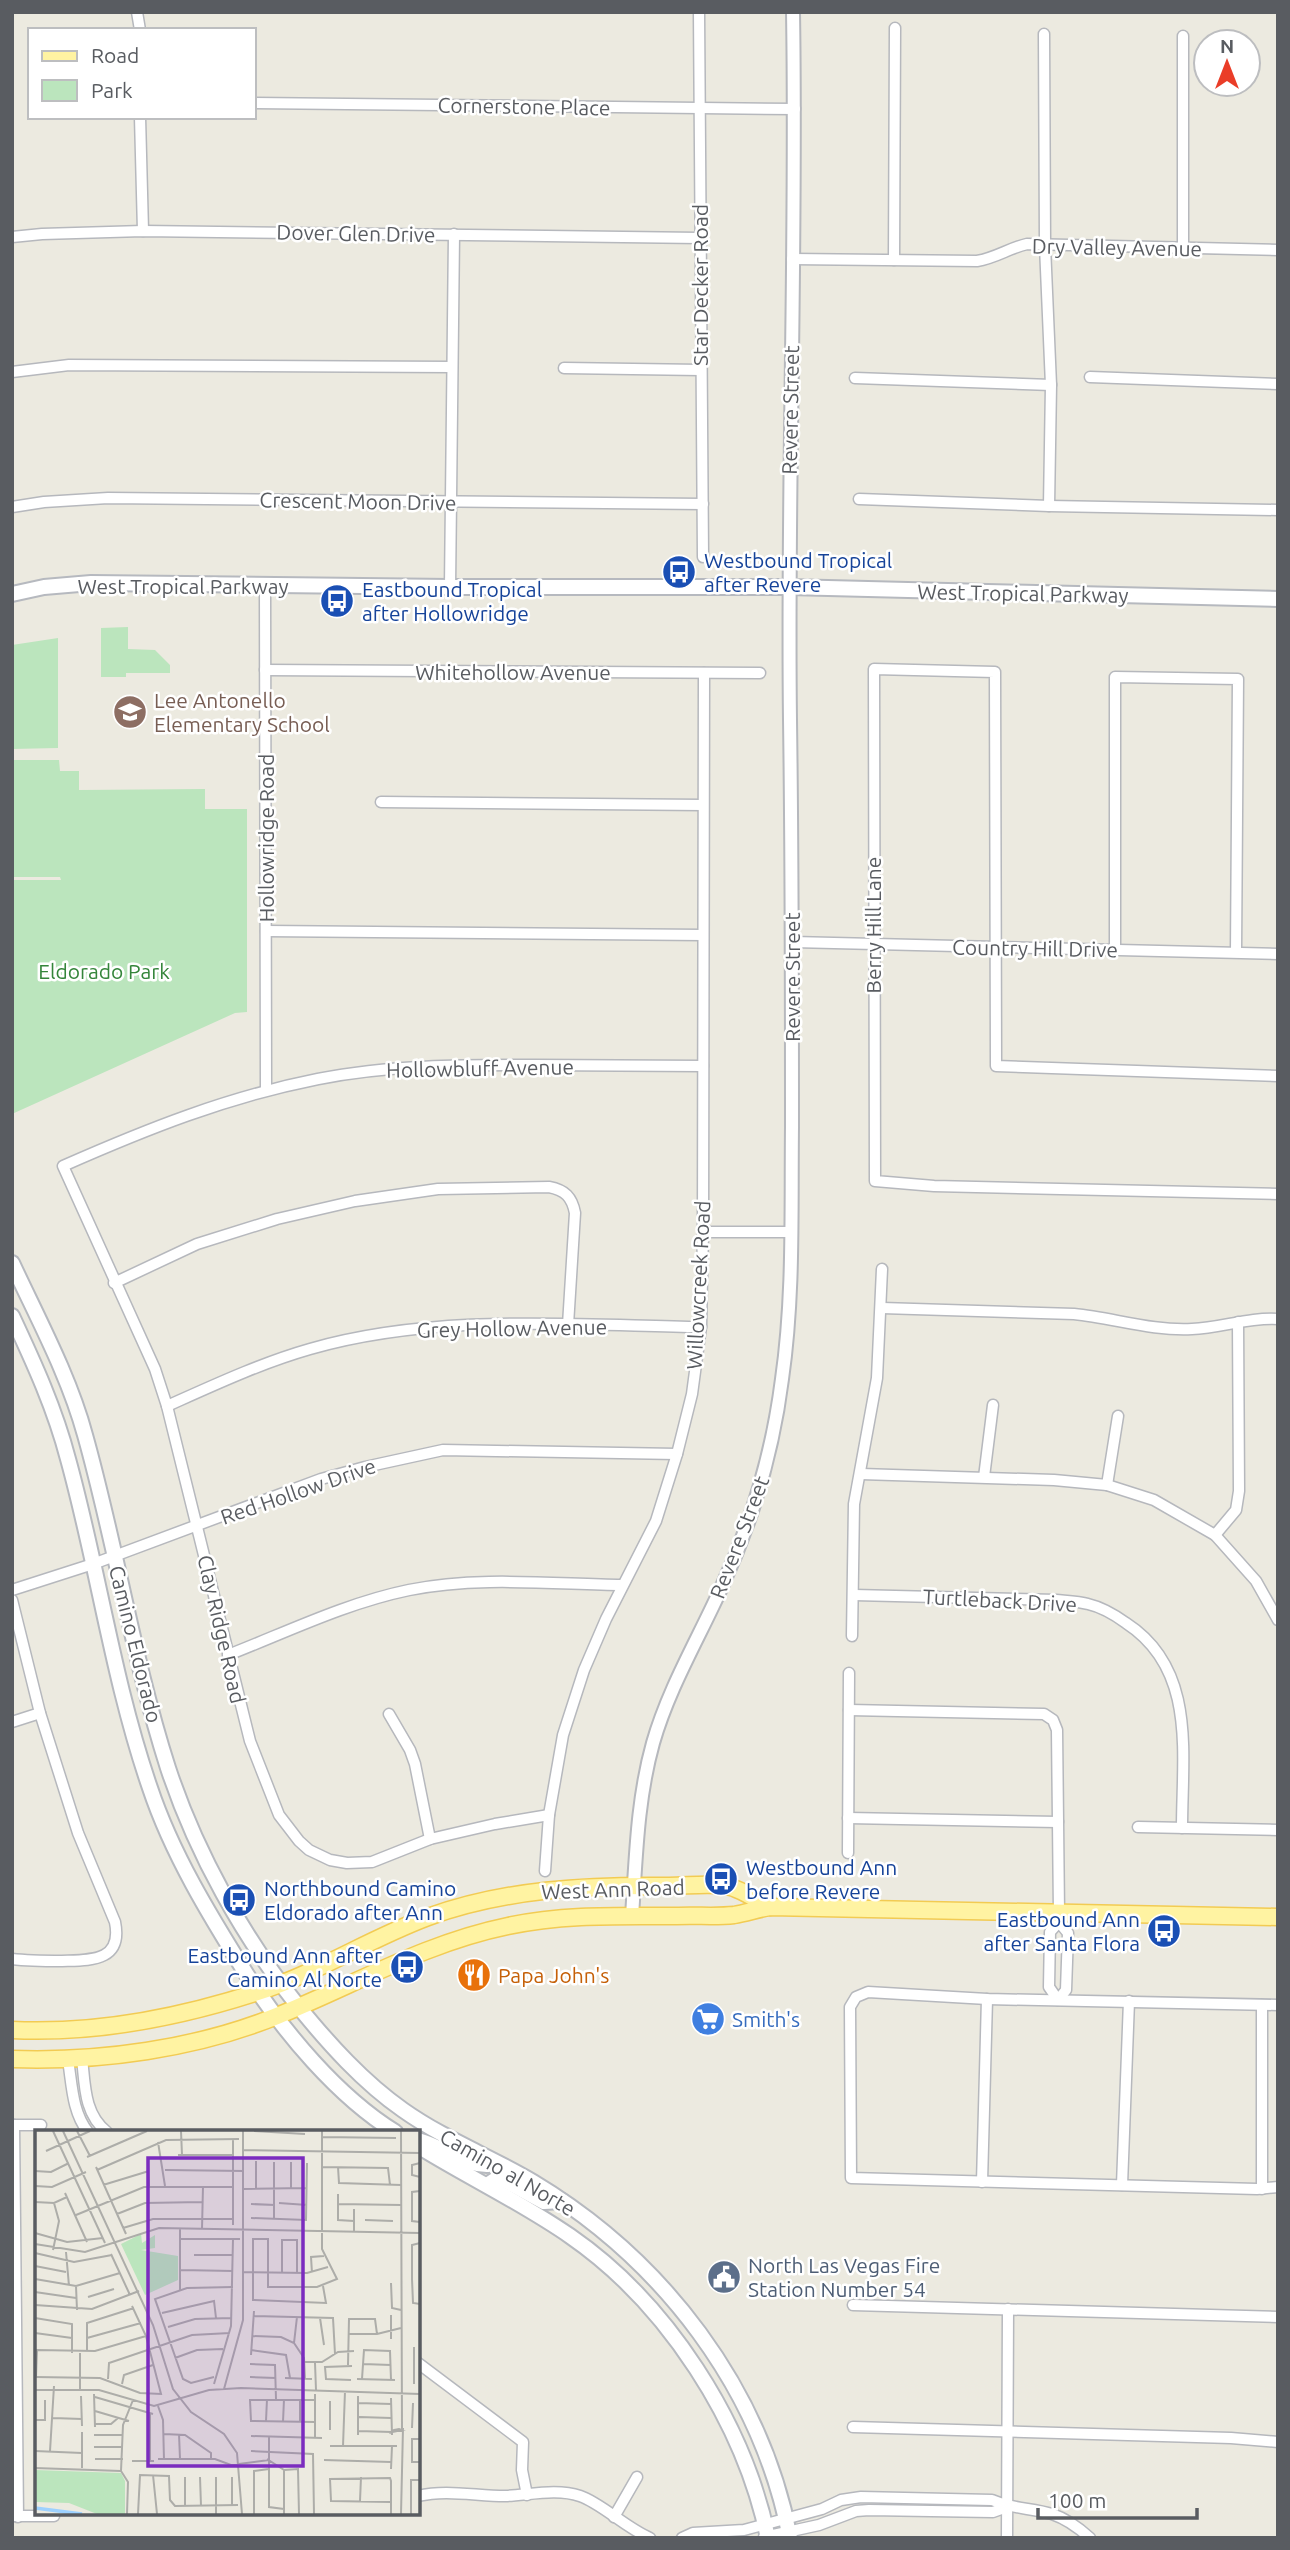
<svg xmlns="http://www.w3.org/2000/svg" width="1290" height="2550" font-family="Ubuntu,sans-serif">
<rect width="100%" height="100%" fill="#eceae0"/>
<g fill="#bbe5bd">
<polygon points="128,627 128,649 155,650 170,665 170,673 126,673 126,677 101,677 101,628"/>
<polygon points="58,638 58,748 12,749 12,645"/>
<polygon points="12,760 59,760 60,771 79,771 79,790 205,789 205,809 247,809 247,1012 235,1013 12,1114 12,880 61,880 60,877 12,877"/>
</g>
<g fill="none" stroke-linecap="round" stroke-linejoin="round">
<g stroke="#b6b8bd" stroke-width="13">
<g id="minor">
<polyline points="137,12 140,30"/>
<polyline points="699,12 703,557"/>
<polyline points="1044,34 1045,246 1051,385 1049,506"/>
<polyline points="1183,36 1183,249"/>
<polyline points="254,103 795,109"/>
<polyline points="140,117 143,231"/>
<polyline points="12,237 42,234 143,231 700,238"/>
<path d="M792 259 977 261C996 258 1009 248 1027 244L1278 250"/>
<polyline points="894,260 895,28"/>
<polyline points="564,368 701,370"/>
<polyline points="12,372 69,365 452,367"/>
<polyline points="1090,377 1278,384"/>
<polyline points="855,378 1051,385"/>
<polyline points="859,499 1049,506 1278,510"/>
<polyline points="12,507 44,502 108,498 703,504"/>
<polyline points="265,586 266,1090"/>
<polyline points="450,587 454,234"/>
<polyline points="265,670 760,673"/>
<polyline points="381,802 703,805"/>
<polyline points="266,931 703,935"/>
<polyline points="793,942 1278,954"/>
<polyline points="1115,949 1115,677 1238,679 1236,952"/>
<polyline points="1278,1076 996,1066 995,672 874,669 875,1181 934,1186 1278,1194"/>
<polyline points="703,1232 791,1232"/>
<path d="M114 1283 197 1244 277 1219 355 1201 438 1189 549 1187C565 1190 572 1197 575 1213L568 1325"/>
<path d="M882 1308 1074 1314C1114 1318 1151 1331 1192 1329 1221 1328 1249 1317 1278 1319"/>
<path d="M167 1406C214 1385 261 1363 310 1349 436 1313 572 1325 701 1327"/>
<polyline points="861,1474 1054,1480 1107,1485 1154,1500 1215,1535 1256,1581 1278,1620"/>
<polyline points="984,1477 993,1405"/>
<polyline points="1107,1485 1118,1416"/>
<polyline points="1215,1535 1236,1510 1239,1491 1238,1322"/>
<polyline points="12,1590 93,1564 321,1479 365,1467 443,1450 677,1454"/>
<path d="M854 1595 1056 1600C1066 1601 1078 1601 1088 1604 1101 1607 1115 1615 1126 1623 1197 1669 1182 1754 1182 1828"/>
<path d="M12 1600 40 1713 78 1833 115 1922C123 1962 90 1960 62 1961 45 1961 29 1961 12 1959"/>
<polyline points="852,1636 854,1504 877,1378 882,1269"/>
<path d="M228 1655C287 1632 346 1603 409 1590 478 1576 552 1584 622 1585"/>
<polyline points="849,1710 1044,1714 1053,1720 1057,1730 1059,1913 1059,1922 1050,1932 1049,1987 1058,2000 1066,1990 1068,1933 1059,1922"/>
<polyline points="389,1714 410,1750 415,1764 430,1839"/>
<polyline points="12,1722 40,1713"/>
<path d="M549 1815 495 1824 430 1839 372 1862 347 1863 330 1860 309 1850 299 1841 279 1815 250 1741 167 1406 155 1369 63 1166C147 1129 227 1097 318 1079 389 1065 461 1065 534 1065 590 1065 647 1066 703 1066"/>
<polyline points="848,1818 1058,1822"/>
<polyline points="1138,1827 1278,1830"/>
<polyline points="848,1853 849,1673"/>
<polyline points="545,1871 549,1815 563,1735 584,1670 606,1619 656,1521 677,1454 692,1394 701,1327 703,1232 704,673"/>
<polyline points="1278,2005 987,1999 868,1992 856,1997 850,2007 851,2178 1257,2189 1278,2187"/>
<path d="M82 2058C85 2085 84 2114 107 2132"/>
<path d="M68 2060C72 2084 72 2112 88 2132"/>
<polyline points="12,2125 41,2125"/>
<polyline points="14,2125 18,2517"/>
<polyline points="982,2182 987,1999"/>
<polyline points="1122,2185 1129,2001"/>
<polyline points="1262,2189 1262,2005"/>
<polyline points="853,2305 1278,2317"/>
<polyline points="418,2363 523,2442 522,2470 527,2495"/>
<polyline points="853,2427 1231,2438 1278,2442"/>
<path d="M418 2496C446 2489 476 2496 505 2496 529 2495 557 2488 580 2496 601 2503 626 2528 650 2538"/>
<polyline points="13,2516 54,2516"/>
<polyline points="614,2517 637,2477"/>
<polyline points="764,2537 819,2525 856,2511 869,2510 993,2512 1007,2507"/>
<path d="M682 2538 693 2533 744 2530 822 2509 841 2500 861 2497 992 2500C1012 2509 1032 2508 1052 2514 1067 2519 1079 2528 1090 2538"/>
<polyline points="1007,2538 1008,2309"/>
</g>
</g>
<g stroke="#b6b8bd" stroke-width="16">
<path id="tertiary" d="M632 1916C636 1858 637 1800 653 1743 669 1687 700 1636 723 1584 753 1519 773 1450 782 1379 794 1296 791 1211 792 1127 792 992 792 856 790 720 787 484 797 248 793 12"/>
</g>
<g stroke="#b6b9bf" stroke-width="18">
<g id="secondary">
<polyline points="12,594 44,587 91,583 450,587 788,587 1278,599"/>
<path d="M12 1263C38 1319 69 1376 85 1435 116 1545 133 1659 168 1768 196 1853 243 1937 298 2006 329 2044 363 2082 403 2110 444 2139 491 2157 533 2182 663 2260 761 2388 790 2538"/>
<path d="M12 1316C34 1363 55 1409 68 1459 98 1567 113 1681 150 1788 172 1854 210 1916 247 1975 284 2032 337 2096 395 2132"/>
<path d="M418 2140C443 2146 469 2170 495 2164"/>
<path d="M418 2146C468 2177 521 2202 570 2236 667 2303 744 2422 768 2538"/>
<polyline points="487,2185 496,2179 502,2179 544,2202 562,2201"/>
</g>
</g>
<g stroke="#f2cb53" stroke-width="19">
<g id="primary">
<path d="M12 2030C96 2034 178 2018 258 1992 317 1973 369 1939 428 1917 505 1889 587 1885 669 1886 687 1886 709 1883 727 1886 741 1889 757 1900 770 1907"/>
<path d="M12 2059C100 2062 195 2049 277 2016 354 1985 425 1943 508 1926 563 1914 620 1916 676 1916 695 1915 716 1917 734 1915 746 1913 758 1909 770 1907L1278 1917"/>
</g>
</g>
<use href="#minor" stroke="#fff" stroke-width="10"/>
<use href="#tertiary" stroke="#fff" stroke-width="12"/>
<use href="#secondary" stroke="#fff" stroke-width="14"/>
<use href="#primary" stroke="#fff3a2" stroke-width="16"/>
</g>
<defs>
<g id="bus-disc" transform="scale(1.75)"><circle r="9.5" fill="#1a4fb4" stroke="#fff"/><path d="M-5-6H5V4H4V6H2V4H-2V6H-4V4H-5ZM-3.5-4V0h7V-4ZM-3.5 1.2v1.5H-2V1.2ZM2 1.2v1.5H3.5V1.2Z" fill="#fff"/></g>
<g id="school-disc" transform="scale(1.75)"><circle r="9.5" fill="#8d6e63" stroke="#fff"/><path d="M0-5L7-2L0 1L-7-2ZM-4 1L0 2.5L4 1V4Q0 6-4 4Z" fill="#fff"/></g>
<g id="restaurant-disc" transform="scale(1.75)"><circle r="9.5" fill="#e8710a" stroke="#fff"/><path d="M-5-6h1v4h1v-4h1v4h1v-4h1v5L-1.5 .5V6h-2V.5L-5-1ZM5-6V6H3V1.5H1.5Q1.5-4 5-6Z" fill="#fff"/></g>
<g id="supermarket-disc" transform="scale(1.75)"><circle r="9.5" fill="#3f7fe0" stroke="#fff"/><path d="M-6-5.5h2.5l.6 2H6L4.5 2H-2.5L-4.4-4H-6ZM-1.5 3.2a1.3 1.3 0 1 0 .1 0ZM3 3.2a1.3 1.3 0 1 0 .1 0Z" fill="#fff"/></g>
<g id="civic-disc" transform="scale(1.75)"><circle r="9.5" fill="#5c6f8a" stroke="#fff"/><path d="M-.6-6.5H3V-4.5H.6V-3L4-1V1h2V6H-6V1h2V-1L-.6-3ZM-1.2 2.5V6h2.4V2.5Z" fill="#fff"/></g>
</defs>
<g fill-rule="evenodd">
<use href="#bus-disc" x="679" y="572"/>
<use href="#bus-disc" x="337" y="601"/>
<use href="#school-disc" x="130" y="712"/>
<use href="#bus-disc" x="721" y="1879"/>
<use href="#bus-disc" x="239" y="1900"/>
<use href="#bus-disc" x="1164" y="1931"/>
<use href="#bus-disc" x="407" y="1967"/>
<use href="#restaurant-disc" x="474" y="1975"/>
<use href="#supermarket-disc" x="708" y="2019"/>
<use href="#civic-disc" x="724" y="2277"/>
</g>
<g text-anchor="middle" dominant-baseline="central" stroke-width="5" stroke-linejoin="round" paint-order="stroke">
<g font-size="21" fill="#595c61" stroke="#fff">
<text transform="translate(524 106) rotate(1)">Cornerstone Place</text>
<text transform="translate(356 233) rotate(1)">Dover Glen Drive</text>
<text transform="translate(1117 247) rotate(1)">Dry Valley Avenue</text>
<text transform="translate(700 285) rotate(-90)">Star Decker Road</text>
<text transform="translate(790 410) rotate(-89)">Revere Street</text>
<text transform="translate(358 501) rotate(1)">Crescent Moon Drive</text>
<text x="183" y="586">West Tropical Parkway</text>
<text transform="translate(1023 593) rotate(1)">West Tropical Parkway</text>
<text x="513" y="672">Whitehollow Avenue</text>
<text transform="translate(266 838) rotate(-90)">Hollowridge Road</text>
<text transform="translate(873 925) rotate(-90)">Berry Hill Lane</text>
<text transform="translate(1035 948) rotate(1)">Country Hill Drive</text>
<text transform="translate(792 977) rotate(-90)">Revere Street</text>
<text transform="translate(480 1068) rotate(-1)">Hollowbluff Avenue</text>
<text transform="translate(698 1285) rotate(-87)">Willowcreek Road</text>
<text transform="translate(512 1328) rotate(-1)">Grey Hollow Avenue</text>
<text transform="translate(298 1491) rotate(-19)">Red Hollow Drive</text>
<text transform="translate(739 1537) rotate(-69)">Revere Street</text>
<text transform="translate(1000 1600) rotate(3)">Turtleback Drive</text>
<text transform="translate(222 1629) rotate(77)">Clay Ridge Road</text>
<text transform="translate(136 1644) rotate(76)">Camino Eldorado</text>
<text transform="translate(613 1889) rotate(-2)">West Ann Road</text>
<text transform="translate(508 2172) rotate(30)">Camino al Norte</text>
</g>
<g font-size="21" fill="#164399" stroke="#fff" text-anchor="start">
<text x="704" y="560">Westbound Tropical<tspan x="704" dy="24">after Revere</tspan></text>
<text x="362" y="589">Eastbound Tropical<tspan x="362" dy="24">after Hollowridge</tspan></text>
<text x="746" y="1867">Westbound Ann<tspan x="746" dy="24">before Revere</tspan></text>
<text x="264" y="1888">Northbound Camino<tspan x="264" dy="24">Eldorado after Ann</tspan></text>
<text x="1140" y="1919" text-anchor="end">Eastbound Ann<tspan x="1140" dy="24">after Santa Flora</tspan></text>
<text x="382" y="1955" text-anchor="end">Eastbound Ann after<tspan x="382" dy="24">Camino Al Norte</tspan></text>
</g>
<g font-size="21" fill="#785e54" stroke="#fff" text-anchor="start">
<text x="154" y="700">Lee Antonello<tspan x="154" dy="24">Elementary School</tspan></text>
</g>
<g font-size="21" fill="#34853a" stroke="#fff">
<text x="104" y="971">Eldorado Park</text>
</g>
<g font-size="21" fill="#c56008" stroke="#fff" text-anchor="start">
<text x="498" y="1975">Papa John's</text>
</g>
<g font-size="21" fill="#366cbe" stroke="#fff" text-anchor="start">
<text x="732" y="2019">Smith's</text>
</g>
<g font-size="21" fill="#4e5e75" stroke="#fff" text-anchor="start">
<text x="748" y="2265">North Las Vegas Fire<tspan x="748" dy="24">Station Number 54</tspan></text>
</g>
</g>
<g transform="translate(35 2130)">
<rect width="385" height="385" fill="#eceae0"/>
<path d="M106 104 107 113 120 105V118L106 120 143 126V150L110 165 86 114ZM0 340 86 343 90 351V384H62L34 373 0 372Z" fill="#bbe5bd"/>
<path fill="none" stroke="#9dd1ff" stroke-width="3.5" d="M0 378 47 384"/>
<path fill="none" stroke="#adada9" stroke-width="2" d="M18 1 70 113M28 1 118 195 138 259 156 282 189 304 202 323 207 384M42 1 55 26M146 1 147 25M219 1 270 4M287 1V119L302 149 282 157H233V109H218V170L291 173 288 156M366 1 367 300M287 7 361 8M198 9V95M123 12 130 56M208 20 385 23M11 21 55 1M143 25H197M52 27 112 1M239 32V89M256 32V58M113 33 114 57M385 33 377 35V45L385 47M61 37 91 104M287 37 353 38 355 55M303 37 304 53 366 55M62 40 131 10 204 9M130 40 209 41M0 41 16 42 34 33M68 55 114 41M0 56 17 57 51 42M208 59 271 58M221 59V31M385 61 377 62V91L385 92M30 63 52 112M303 64V90L319 91M0 72 19 73 32 67M244 73 272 75M216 74 240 75M303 74 366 75M82 84 110 73 167 72M41 85 109 57H197M216 88 271 90 272 33M330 90 358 91M88 98 118 89H198M145 99V160M167 99 168 56M319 102V79M0 103 32 112 68 108M145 109H205M385 113 377 115V149L378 173 385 174M0 114 50 122 124 98 385 103M18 120 24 91 19 73M31 122 34 156M0 123 39 132 77 125M76 124 95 165M159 125H198M0 136 31 142M145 140 198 141M208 142 272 143 293 137M247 142V110H262V143M277 143 276 127 289 126M0 149 41 156 85 143M356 153 357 178 366 180M41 156 42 180M0 162 41 168M53 167 79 159M0 175 57 179 104 161M127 183 179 171 181 188M356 185V209M219 186 298 188 300 224M0 188 37 194V223M285 188 289 215M133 197 160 189 197 188M0 203 37 208M314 204H342L366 198M217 206 246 207 259 213 269 228 270 249M52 208 106 193M259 213 262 187M379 217V254M216 220 251 225 255 248M52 222V193L99 178M45 223V260M216 225 219 181M140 228 162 220 188 219M270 232H287L303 222 319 221M280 233 281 260M215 234 240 235 241 269M328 234 356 235M313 235 314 189H340L342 204M0 247 65 248 105 263 126 264 111 206 97 176M1 247 2 220 60 221 111 206M179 247 156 253 148 249 120 169 152 158 198 157M215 247 241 248M250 248 277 249M73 249 74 233 157 205 195 203M322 249 360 250M327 249 329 220 355 221 356 250M316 250 291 249 290 237 317 236M87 254 89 245 118 235M179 254 196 196 198 109M189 259 208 190V1M0 260H64L119 276 174 260 206 258 385 264M59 264 60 297M46 266 47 296M60 267 118 284M356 268 357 305M323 273 356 274M123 276 128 290 129 330M60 281 94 291M115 284V332M324 287 356 288M18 288 47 289M0 290H10V270M231 291 232 269M248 292 249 269M265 292V270M280 292 216 291 215 270H280M60 294H76L83 288M377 298 378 273M295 300V271M359 300 364 299 367 300 357 302ZM323 301 357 302M129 304 150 305 176 323V329M144 304 145 329M59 305H88M323 305V266M216 306 287 308M234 306V377L249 379M280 308V264M385 309H377V332H385M295 316H362M308 316 310 261M59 317H88M0 321 47 323M15 321 19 256M216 321 278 324 279 384M60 329H88M123 329H180L196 335 234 330M232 329 249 340V384M289 330 356 332M97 331H119M0 338 86 341M47 338V302M356 339 357 316M249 340 263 339 264 384M86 341 88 295 98 270M86 341 93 352 92 384M118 345 122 384M165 347 166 376M181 347V384M197 347V375M325 371 326 347M150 376V347M103 384 105 345 134 346 135 370 140 376 203 375M219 384V341L234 339M356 384V351L355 348 295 349 296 371 356 372M366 384 368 298M376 384V350H385"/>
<path fill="#7b2cbf" fill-opacity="0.15" stroke="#7b2cbf" stroke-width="3.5" d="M113 28H268V336H113Z"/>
<rect width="385" height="385" fill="none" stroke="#595c61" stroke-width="3.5"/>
</g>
<rect width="1290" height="2550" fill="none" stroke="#595c61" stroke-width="28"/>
<rect x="28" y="28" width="228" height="91" fill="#ffffff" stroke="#bdbec0" stroke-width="2"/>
<rect x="42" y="51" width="35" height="10" fill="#fff3a2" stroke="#bdbec0" stroke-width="2"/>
<text x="91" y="63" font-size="21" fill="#595c61">Road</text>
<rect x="42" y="80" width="35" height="21" fill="#bbe5bd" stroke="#bdbec0" stroke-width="2"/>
<text x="91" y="98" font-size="21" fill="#595c61">Park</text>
<g transform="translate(1227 63)"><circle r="33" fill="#ffffff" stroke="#bdbec0" stroke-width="2"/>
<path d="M0-5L12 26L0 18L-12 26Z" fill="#ea3d28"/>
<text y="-10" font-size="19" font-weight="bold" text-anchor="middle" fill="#595c61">N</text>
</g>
<path d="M1038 2508v10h159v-10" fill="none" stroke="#595c61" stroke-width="3.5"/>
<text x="1048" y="2508" font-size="21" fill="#595c61" stroke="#ffffff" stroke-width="5" paint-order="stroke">100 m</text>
</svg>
